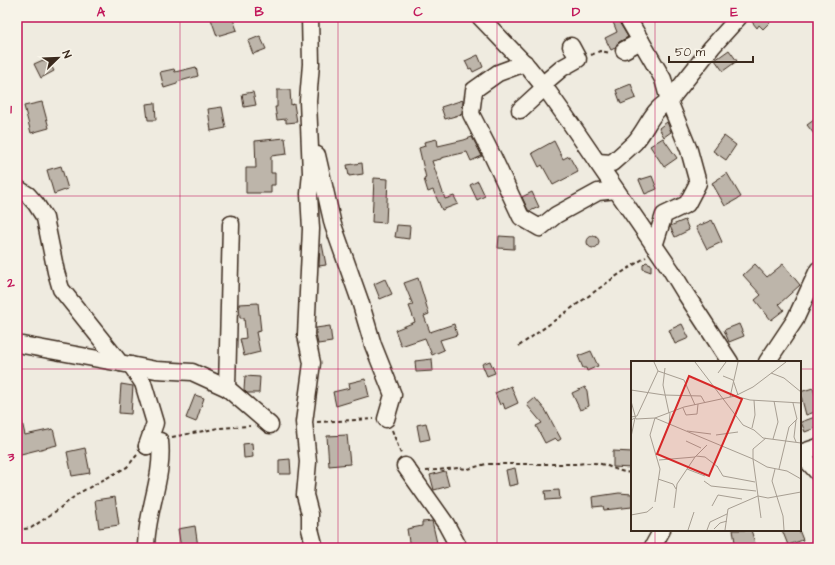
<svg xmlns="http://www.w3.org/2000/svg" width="835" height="565" font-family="'Architects Daughter',sans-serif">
<rect width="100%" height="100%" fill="#efebe0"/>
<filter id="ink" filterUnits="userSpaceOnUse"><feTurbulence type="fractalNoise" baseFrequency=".025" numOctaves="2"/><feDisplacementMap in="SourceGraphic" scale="8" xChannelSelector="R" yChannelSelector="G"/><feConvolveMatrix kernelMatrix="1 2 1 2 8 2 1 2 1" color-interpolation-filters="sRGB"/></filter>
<g filter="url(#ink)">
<g fill="#bdb5aa" stroke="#3b2a1e">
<polygon points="217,17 232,17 237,30 217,36 211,19"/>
<polygon points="611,17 618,17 619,22 628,37 619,42 615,48 611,50 605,38 617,32"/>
<polygon points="748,17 775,17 763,29 759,25 757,28"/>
<polygon points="260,36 266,49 253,54 248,41"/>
<polygon points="729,50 737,61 723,71 715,60"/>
<polygon points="478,55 483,67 473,72 471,68 469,69 465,61"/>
<polygon points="43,60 44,62 48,60 54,71 41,78 34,64"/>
<polygon points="196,67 198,76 177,82 177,84 164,88 160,72 174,69 175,72"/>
<polygon points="631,84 636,98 621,104 616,90"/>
<polygon points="277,90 290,90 291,105 294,104 297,122 286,123 286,119 277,120 275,107 277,107"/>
<polygon points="253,92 256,105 244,107 242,94"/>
<polygon points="463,100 462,114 445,119 441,107"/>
<polygon points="42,102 49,128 31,133 24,106"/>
<polygon points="155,103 156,120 148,120 146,104"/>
<polygon points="222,107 226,128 211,131 208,109"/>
<polygon points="818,117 818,139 807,125"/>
<polygon points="667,122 671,132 664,137 659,128"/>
<polygon points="724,136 736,145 726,160 713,151"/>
<polygon points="472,137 482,156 471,161 467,152 441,158 441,159 432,161 445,199 454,196 458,204 442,210 433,190 428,192 424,179 426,178 419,148 425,146 424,142 437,139 438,146 464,140"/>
<polygon points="285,138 287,154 271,156 271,173 275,173 275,185 271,185 271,193 246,193 246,168 256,168 255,141"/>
<polygon points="663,138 677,158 664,167 650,146"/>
<polygon points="554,141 563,159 569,156 578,172 553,185 542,165 539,167 532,153"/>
<polygon points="362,163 363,174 349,176 347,165"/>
<polygon points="61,166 68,189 54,194 47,170"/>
<polygon points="727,173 741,197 725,206 712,183"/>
<polygon points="652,176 657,189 645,194 639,180"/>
<polygon points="374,178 388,179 386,223 372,222"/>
<polygon points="478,181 485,196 477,200 470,185"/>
<polygon points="532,192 539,207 530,211 528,210 522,197"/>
<polygon points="685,220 689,230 675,237 670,226"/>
<polygon points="712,220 722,242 707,249 696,227"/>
<polygon points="397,225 410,226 409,239 395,237"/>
<polygon points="499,236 514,237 514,249 498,248"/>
<circle cx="593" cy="242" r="6"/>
<polygon points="322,244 326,265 319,266 320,245"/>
<polygon points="646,262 651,264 651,272 643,269 643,265"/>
<polygon points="755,264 767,277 783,264 800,285 779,304 784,310 771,320 755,300 761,295 743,275"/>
<polygon points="418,278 429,314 424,316 430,332 454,324 457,335 440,340 444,350 432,355 425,338 401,346 395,330 415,322 409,306 413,305 404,283"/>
<polygon points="385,279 392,294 380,299 374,284"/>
<polygon points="258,303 261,331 256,332 260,352 244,356 240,339 246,338 244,318 240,318 239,304"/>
<polygon points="682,324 689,338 675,344 669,330"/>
<polygon points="739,324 744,336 729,342 724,330"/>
<polygon points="330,326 332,342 318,344 316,334 316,328"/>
<polygon points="591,351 598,366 587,371 586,368 583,368 578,356"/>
<polygon points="432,359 433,371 416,372 415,361"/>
<polygon points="490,361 495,373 487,376 482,364"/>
<polygon points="245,376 260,377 259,393 247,393 244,390"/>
<polygon points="365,379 369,396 336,406 333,392 350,388 349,383"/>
<polygon points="121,384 133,386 131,414 119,413"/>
<polygon points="511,386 518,403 505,409 503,403 500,405 495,393"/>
<polygon points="585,387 587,391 589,406 580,410 572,393"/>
<polygon points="813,388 818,404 818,411 806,415 800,392"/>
<polygon points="195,395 204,398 196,422 186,418"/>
<polygon points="535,398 546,411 561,439 558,441 555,438 545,443 536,426 542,423 527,405"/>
<polygon points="21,417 25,435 53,429 57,445 17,455 17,418"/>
<polygon points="815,417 818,427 805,432 801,422"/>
<polygon points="426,423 430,439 420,441 417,425"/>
<polygon points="347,435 350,464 329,466 327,436"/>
<polygon points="252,443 253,457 244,458 243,444"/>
<polygon points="85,448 90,473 72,476 67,452"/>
<polygon points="613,451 632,452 632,468 613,467"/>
<polygon points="290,459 291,474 279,474 279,460"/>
<polygon points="515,468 518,484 509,486 506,470"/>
<polygon points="445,471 449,486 434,490 430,475"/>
<polygon points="559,490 560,499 546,500 545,491"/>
<polygon points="619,493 632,494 632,507 604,510 603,506 593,507 592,497"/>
<polygon points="115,497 119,525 99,528 95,500"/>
<polygon points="432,521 437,543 410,548 407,529 422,526 422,522"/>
<polygon points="195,526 198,547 181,548 178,529"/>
<polygon points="733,530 751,530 755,543 754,543 754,548 736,548"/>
<polygon points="782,530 799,530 803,540 788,545"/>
</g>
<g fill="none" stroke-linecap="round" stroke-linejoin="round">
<g stroke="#3b2a1e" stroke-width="19">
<g id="minor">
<polyline points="310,17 311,64 308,101 311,173 309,194 311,229 306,335 312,363 304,422 308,462 305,495 310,514 310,529 315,548"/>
<polyline points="480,17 528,67 549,93 571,124 671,270 685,293 730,362"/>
<polyline points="627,17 663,79 669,101 689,150 698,183 687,204 664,215 654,246"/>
<polyline points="624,50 641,41"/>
<polyline points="525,63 498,73 474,90 471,114 493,157 521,217 540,228 556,215 598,192 616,190"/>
<polyline points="542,85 562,68 578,59 571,46"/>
<polyline points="520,110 544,88"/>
<polyline points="317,155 333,225 360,301 373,345 393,395 386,419"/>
<path d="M597 162 612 163C620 156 628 149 635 142 647 129 652 109 669 101L712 47 739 17"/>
<polyline points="17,188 28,195 36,204 45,218 56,272 61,289 120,363 156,370 192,372 227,388 270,425"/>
<polyline points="17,344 120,363"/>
<polyline points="767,362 795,320 818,270"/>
<polyline points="131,365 143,383 155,423 147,446"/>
<polyline points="227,388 231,224"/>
<polyline points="800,453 818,473"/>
<polyline points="800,453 818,447"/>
<polyline points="405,466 446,524 459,548"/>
<path d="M146 548C146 512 164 478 160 441L147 446"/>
<polyline points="652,548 662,530"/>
</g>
</g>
<g stroke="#3b2a1e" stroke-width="2" stroke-dasharray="4 3" stroke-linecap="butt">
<polyline points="591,55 600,51 611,53"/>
<polyline points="519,346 615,277 646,257"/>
<polyline points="317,422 374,419"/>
<polyline points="392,430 401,454"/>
<polyline points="172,437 219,428 250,426"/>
<path d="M426 471 459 468 468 469 486 464H576C586 463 595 462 605 465 615 469 621 472 632 473"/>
<polyline points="17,530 31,528 56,511 79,493 127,467 137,455"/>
<polyline points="808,548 818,535"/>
</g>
<use href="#minor" stroke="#f7f3e8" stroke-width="16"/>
</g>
</g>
<path fill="none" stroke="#c2185b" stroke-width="1" stroke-opacity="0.55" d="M180 17V548M338 17V548M497 17V548M655 17V362M17 196H818M17 369H632M800 369H818M655 530V548"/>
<g transform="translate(631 361)">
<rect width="170" height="170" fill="#efebe0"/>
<path fill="none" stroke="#a79e92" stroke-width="1" d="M23 1 27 10 53 19 64 44M64 1 112 64 123 69 132 77 170 82M34 7 32 24 38 52M87 12 95 1M140 12 153 17 170 31M92 15 102 19 107 34M0 29 33 34M33 34 70 35 74 42M104 35 119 39 170 42M99 36 107 1M0 40 5 58 24 57 122 98 130 157M52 47 55 54 66 53 67 43M0 56 6 55 27 10M0 59 4 57 0 76M38 64 39 52M121 67 124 54 123 39M56 70 80 73M85 74 107 71M135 77 122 88V98L136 106 156 110 170 118M142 78 147 61 143 40M55 80 70 87M165 81 163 76 165 59M65 95 74 96 87 106M28 99 64 96 76 84M86 105 92 115 124 121M56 108 74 115M144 108 141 120 152 155 153 169M148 108 158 66 166 58 162 42M27 118 42 123 45 128M73 120 80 125 125 130M24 141 29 108 19 74 24 57 53 46 104 35 122 26 155 1M81 145 87 134 111 138M43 147 46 123 64 96M0 154 16 151 22 146M83 168 89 162 96 160M57 169 63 151M76 169 79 161 96 153M94 169 97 148 127 135 137 137 170 131"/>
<path fill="#d62828" fill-opacity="0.15" stroke="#d62828" stroke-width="2" d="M58 15 111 38 78 115 26 93Z"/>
<rect width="170" height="170" fill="none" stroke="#3b2a1e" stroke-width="2"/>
</g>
<rect width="835" height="565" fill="none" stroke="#f7f3e8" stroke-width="44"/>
<g transform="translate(58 58) rotate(67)" stroke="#f7f3e8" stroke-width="3" paint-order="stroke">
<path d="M0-3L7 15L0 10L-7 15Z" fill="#3b2a1e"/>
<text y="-6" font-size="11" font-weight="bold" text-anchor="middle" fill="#3b2a1e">N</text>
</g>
<path d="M669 56v6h84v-6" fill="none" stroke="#3b2a1e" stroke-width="2"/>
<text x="675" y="56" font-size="12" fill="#3b2a1e" stroke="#f7f3e8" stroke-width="3" paint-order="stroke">50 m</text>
<rect x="22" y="22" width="791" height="521" fill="none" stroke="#c2185b" stroke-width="1.5"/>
<g font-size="13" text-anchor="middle" font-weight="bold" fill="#c2185b">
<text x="101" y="16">A</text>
<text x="259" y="16">B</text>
<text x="418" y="16">C</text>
<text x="576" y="16">D</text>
<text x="734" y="16">E</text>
<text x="11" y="113">1</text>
<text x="11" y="287">2</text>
<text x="11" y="461">3</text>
</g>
</svg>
